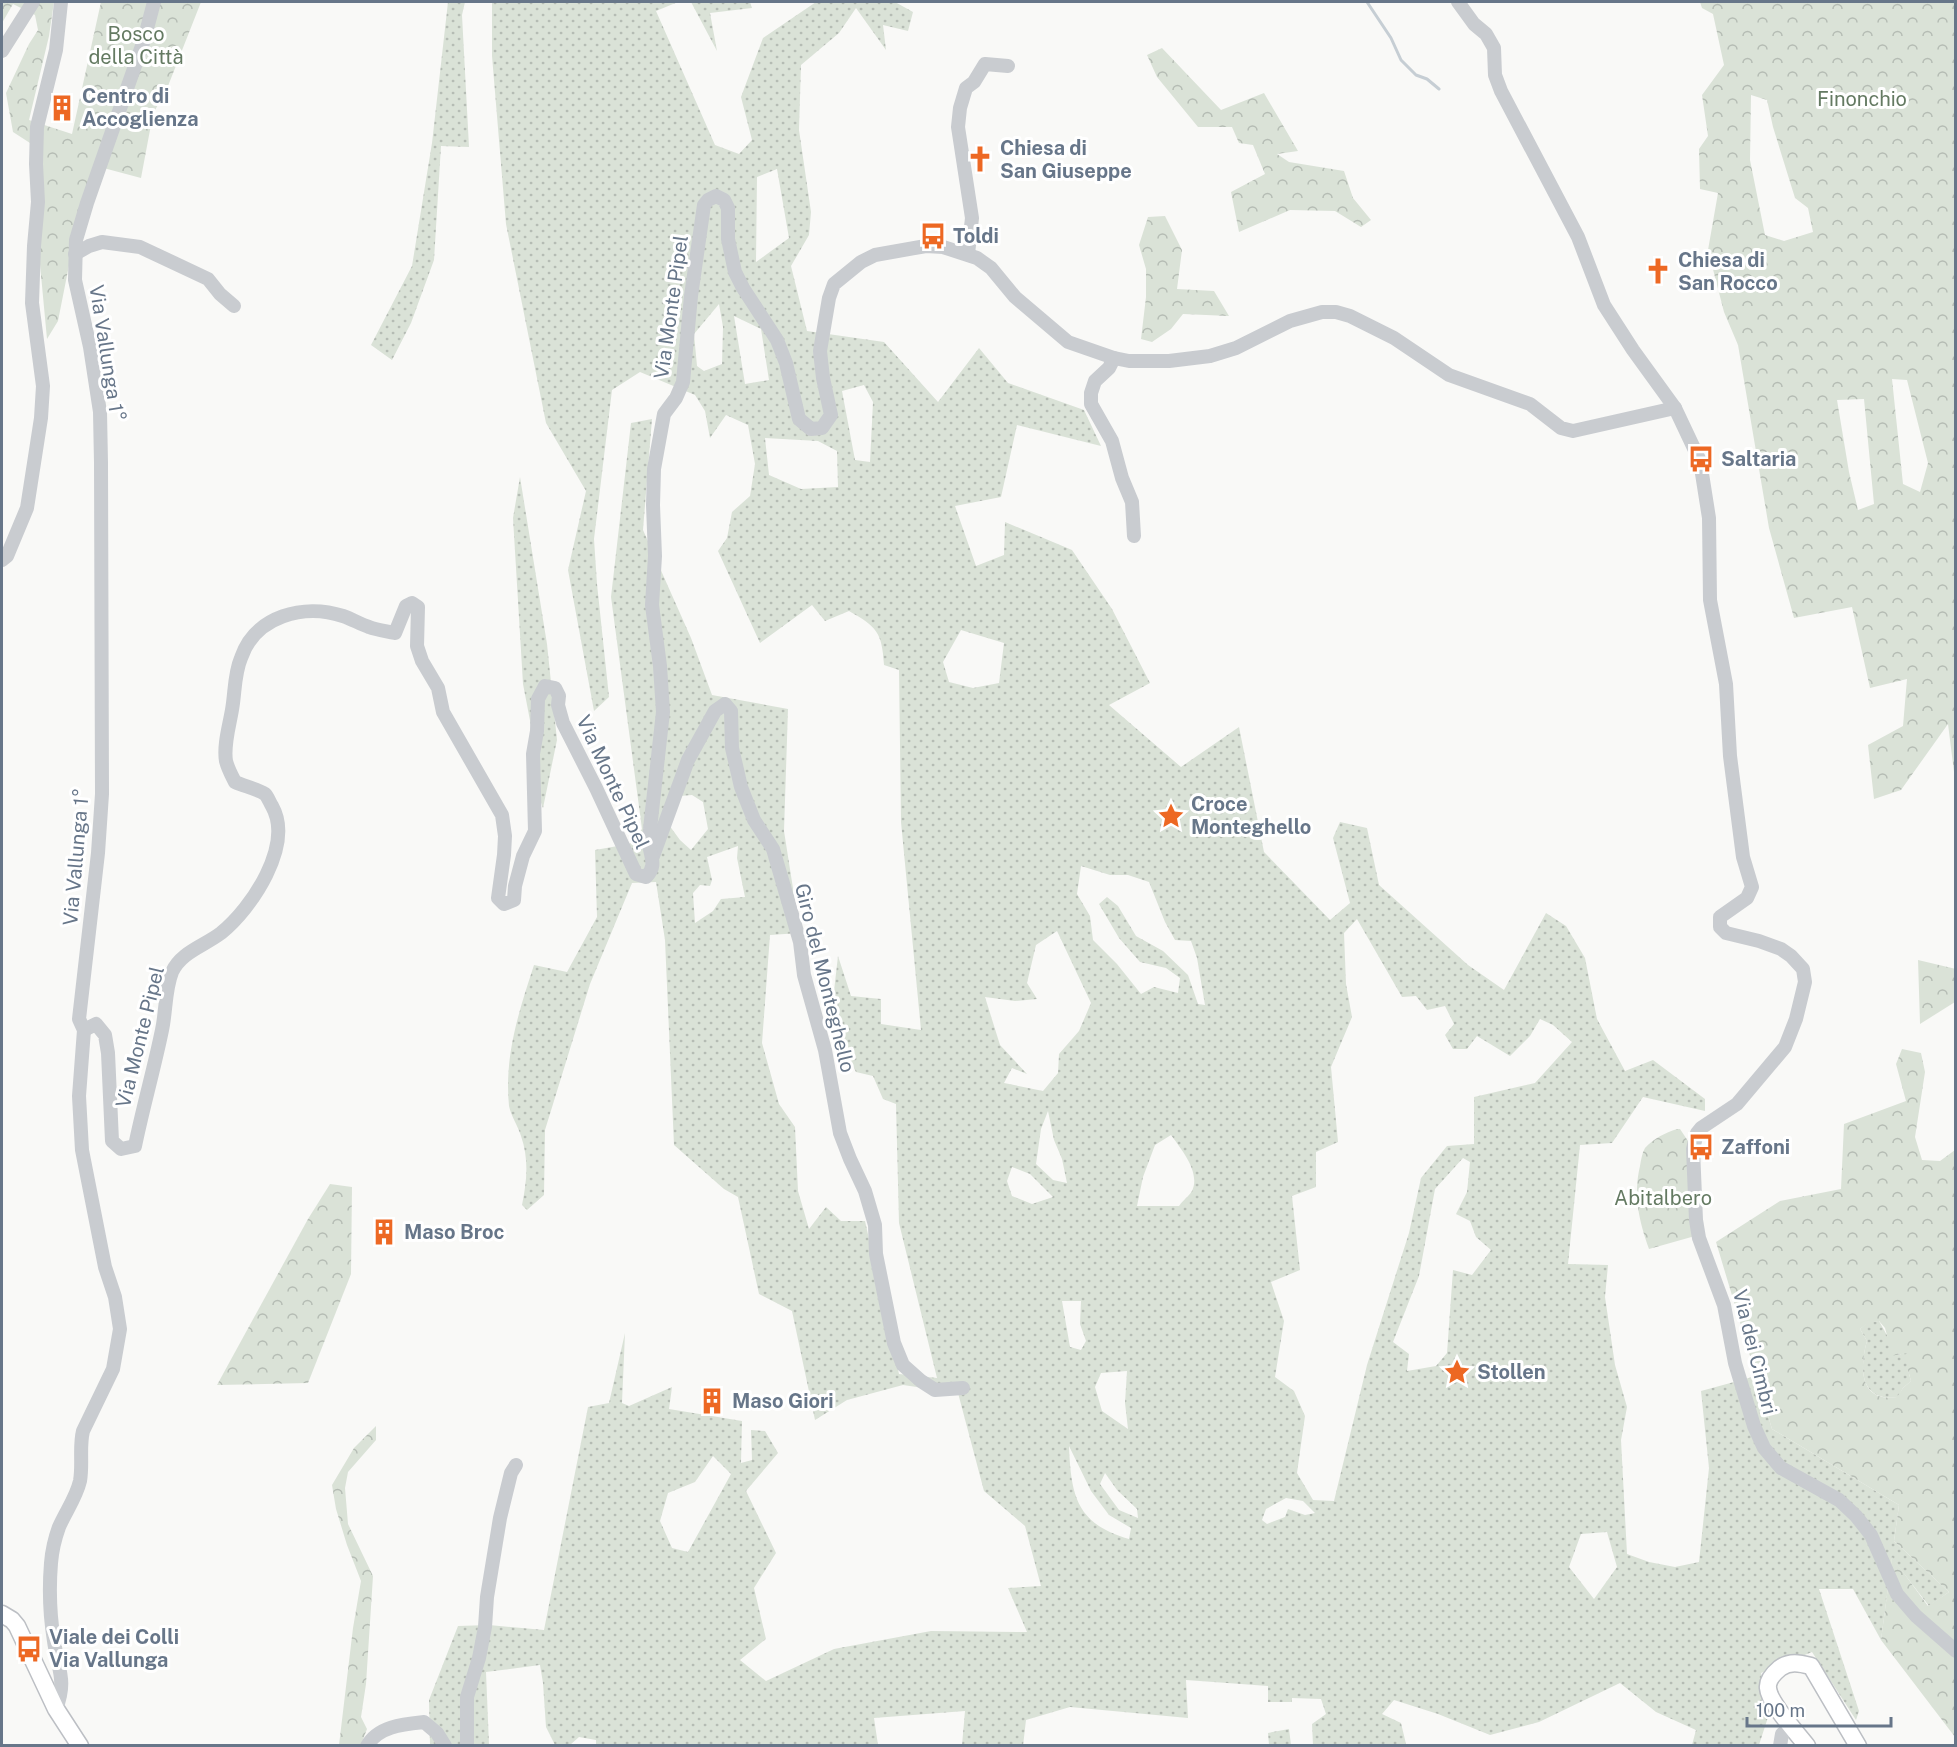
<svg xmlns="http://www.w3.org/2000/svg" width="1957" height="1747" font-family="'Public Sans',sans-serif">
<defs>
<pattern id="grass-dots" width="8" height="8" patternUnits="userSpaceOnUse" patternTransform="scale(1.5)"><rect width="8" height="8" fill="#dae2d7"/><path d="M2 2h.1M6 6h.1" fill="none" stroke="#b5bcb4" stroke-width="1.8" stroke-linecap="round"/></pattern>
<pattern id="forest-crowns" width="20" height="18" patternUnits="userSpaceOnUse" patternTransform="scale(1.5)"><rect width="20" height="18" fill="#dae2d7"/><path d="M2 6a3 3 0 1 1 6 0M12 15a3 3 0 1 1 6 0" fill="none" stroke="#b5bcb4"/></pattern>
</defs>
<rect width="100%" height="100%" fill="#f9f9f7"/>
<g fill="url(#grass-dots)" fill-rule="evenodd">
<polygon points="448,2 465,2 462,15 469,147 441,146 434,260 411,323 392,360 371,345 412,266 432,143"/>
<path d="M492 2H678L656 11 715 145 739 154 752 140 741 97 763 38 816 2H895L913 12 908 31 883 25 886 50 856 8 839 33 801 65 799 130 811 212 809 235 791 266 807 331 884 342 938 402 979 348 1008 383 1084 410 1101 446 1017 425 1001 497 955 506 976 566 1004 555 1005 522 1072 550 1112 609 1150 683 1109 705 1181 767 1239 727 1264 852 1330 920 1350 903 1333 838 1340 822 1367 828 1379 885 1468 965 1504 990 1546 913 1566 926 1585 958 1597 1019 1625 1071 1653 1060 1705 1099V1111L1643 1097 1612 1143 1580 1145 1568 1264 1608 1265 1605 1297 1615 1365 1627 1407 1621 1440 1627 1554 1649 1562 1675 1567 1699 1562 1709 1468 1701 1391 1756 1376 1772 1429 1899 1505 1894 1541 1949 1592 1929 1606 1892 1558 1881 1640 1853 1589H1819L1859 1711 1856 1720 1812 1652 1761 1673 1770 1711 1759 1745H1692L1696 1730 1656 1712 1620 1683 1539 1722 1490 1735 1438 1714 1394 1700 1382 1714 1401 1723 1406 1744 1404 1746 1313 1745 1312 1724 1326 1714 1321 1699 1292 1698V1702H1268V1686L1186 1680 1188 1718 1070 1707 1026 1720 1023 1746 962 1745 965 1711 874 1718 878 1745 596 1746V1740L579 1737 570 1745H555L546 1727 543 1683 540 1665 486 1672 489 1745H430L429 1700 458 1626 489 1625 544 1630 588 1407 609 1403 625 1333 622 1403 629 1406 672 1387 669 1409 742 1421 741 1463 752 1460 751 1430 765 1431 778 1453 746 1491 776 1553 754 1588 766 1639 740 1660 766 1681 834 1649 931 1631 1027 1632 1008 1588 1041 1586 1025 1526 984 1491 958 1393 903 1385 847 1400 815 1420 792 1311 759 1294 738 1197 724 1189 674 1145 665 940 656 882 632 883 590 984 545 1130 544 1195 527 1210 522 1205C527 1181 529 1159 521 1136 518 1126 511 1116 509 1106 504 1056 519 1011 534 965L567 972 597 917 595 850 629 844 642 829 611 597 631 423 652 419 643 530 691 638 712 695 788 709 784 831 800 933 770 935 762 1043 779 1104 795 1127 798 1191 809 1229 826 1207 841 1221H865L899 1374 937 1378 899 1223 896 1104 883 1099 873 1076 856 1072 840 1042 834 991 838 956 851 996 881 999V1024L921 1030 901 822 899 670 884 665C882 632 877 627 849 611L825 621 812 605 760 643 718 551 727 538 732 512 750 496 755 464 748 425 726 415 710 438 705 411 695 395 640 372 612 390 594 539 597 584 609 697 594 711 568 570 586 491 546 423 506 224 492 56ZM777 169 789 238 756 262 757 177ZM719 304 723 327 722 364 704 371 697 366 694 334ZM734 316 761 329 769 380 745 384ZM864 385 873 402 870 462 855 460 842 391ZM765 438 818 441 837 451 838 487 801 489 769 475ZM961 630 1004 643 999 683 973 688 949 682 943 662ZM692 795 703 802 708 829 691 850 680 840 669 825 680 796ZM738 846 737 858 745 897 721 899 713 911 695 923 693 893 700 885 710 886 712 880 707 857ZM1081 866 1110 875H1128L1149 882 1165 922 1175 940 1191 941 1197 958 1205 1005 1198 1004 1188 975 1163 951 1136 936 1118 906 1107 897 1099 904 1119 938 1140 962 1166 968 1180 978 1178 993 1154 987 1141 994 1117 964 1093 940 1090 916 1077 894ZM1357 919 1402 997 1416 996 1427 1010 1445 1006 1454 1024 1445 1035 1453 1049H1467L1477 1036 1510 1056 1530 1036 1540 1019 1553 1025 1572 1042 1535 1083 1474 1097V1144L1447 1146 1421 1178 1409 1233 1367 1365 1334 1501 1313 1500 1297 1473 1305 1416 1294 1391 1275 1377 1284 1321 1271 1282 1300 1270 1292 1196 1316 1187V1152L1338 1142 1331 1067 1352 1017 1346 984 1344 933ZM1057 931 1091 1003 1079 1031 1059 1054 1058 1073 1043 1091 1004 1083 1012 1068 1027 1074 1000 1045 985 997 1015 1001 1037 999 1027 983 1036 945ZM1048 1111 1054 1140 1062 1159 1067 1183 1053 1180 1036 1164 1041 1129ZM1171 1135C1181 1149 1201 1172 1192 1191 1189 1196 1182 1201 1179 1206H1137L1143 1177 1155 1145ZM1463 1158 1470 1162 1467 1192 1456 1214 1470 1221 1476 1237 1491 1250 1472 1275 1453 1270 1447 1353 1436 1366 1407 1371 1409 1354 1393 1342 1419 1276 1435 1189ZM1012 1167 1030 1174 1053 1197 1032 1204 1012 1196 1007 1181ZM1062 1301H1081L1080 1324 1086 1341 1081 1350 1070 1347ZM1127 1371 1125 1403 1128 1429 1102 1411 1095 1387 1101 1373ZM1069 1446 1091 1491 1109 1515 1131 1528 1129 1539C1076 1524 1071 1495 1069 1446ZM713 1456 731 1474 688 1552 672 1548 660 1521 668 1493 695 1482ZM1105 1473 1117 1490 1137 1509 1138 1518 1119 1510 1100 1484ZM1286 1498 1303 1501 1315 1513 1305 1515 1288 1509 1285 1517 1267 1524 1262 1520 1266 1509ZM1607 1532 1617 1567 1594 1599 1569 1567 1581 1534Z"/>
<polygon points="691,2 750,2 752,8 710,13 717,51"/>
<polygon points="520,477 547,644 557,740 543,808 535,786 537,757 523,684 513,518"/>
<path d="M1879 1321 1898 1355 1908 1352V1370L1911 1381 1903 1388 1898 1397C1860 1403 1859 1368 1867 1341L1860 1329 1868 1322Z"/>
<polygon points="1289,1729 1291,1745 1269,1745 1268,1733"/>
</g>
<g fill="url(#forest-crowns)" fill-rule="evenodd">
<polygon points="2,2 54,2 49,36 29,120 72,134 101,2 201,2 168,86 153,114 141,178 96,166 74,240 58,321 47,339 31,169 30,143 13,132 6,93 29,44 38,30 35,15 13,4 2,23"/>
<path d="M1700 2H1955V780L1948 724 1901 790 1874 799 1868 745 1903 726 1907 679 1870 688 1852 607 1794 618 1769 528 1738 345 1724 312 1708 250 1718 193 1700 189 1699 149 1708 136 1702 95 1724 65 1713 14 1702 8ZM1751 95 1767 100 1773 127 1795 198 1808 208 1813 232 1784 241 1765 235 1750 160ZM1892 379 1907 380 1928 463 1920 492 1903 484ZM1864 399 1874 504 1858 510 1849 472 1837 400Z"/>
<polygon points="1162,48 1221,110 1264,93 1298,151 1277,154 1289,162 1344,171 1353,198 1371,220 1361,227 1335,211 1290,210 1239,232 1231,192 1265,174 1253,145 1239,143 1232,127 1198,127 1157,77 1147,55"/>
<polygon points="1165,216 1182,250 1177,289 1214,291 1229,316 1183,314 1171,329 1152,342 1141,339 1146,297 1146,269 1139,245 1148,217"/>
<polygon points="1918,960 1956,969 1955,1002 1920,1024"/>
<path d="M1902 1049 1921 1053 1925 1072 1915 1137 1922 1160 1940 1161 1955 1150V1737L1881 1640 1892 1557 1928 1606 1949 1592 1894 1541 1899 1505 1772 1429 1716 1242 1780 1201 1841 1189 1844 1124 1906 1101 1896 1064ZM1879 1321 1885 1328 1890 1346 1884 1357 1908 1353V1370L1911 1381 1903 1388 1897 1397C1860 1403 1859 1368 1867 1341L1860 1329 1868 1323Z"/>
<path d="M1677 1129H1680L1688 1141 1695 1236 1649 1249C1639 1221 1633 1195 1640 1166 1641 1160 1642 1153 1645 1148 1654 1138 1665 1133 1677 1129Z"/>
<polygon points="330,1184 352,1187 351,1274 308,1383 217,1385 308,1219"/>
<polygon points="376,1426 376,1440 348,1472 345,1488 348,1524 373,1576 366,1684 361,1717 367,1729 361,1745 339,1745 353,1628 361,1581 347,1545 336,1509 332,1485 354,1448"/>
</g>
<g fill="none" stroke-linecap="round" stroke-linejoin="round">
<polyline stroke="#c6ced4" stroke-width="3" points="1367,2 1391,38 1401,60 1416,75 1427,79 1439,89"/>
<g stroke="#bcbfc4" stroke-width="19">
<g id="major">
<polyline points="2,1614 12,1620 17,1626 56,1709 80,1746"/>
<path d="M1807 1746C1797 1733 1769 1703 1768 1688 1767 1680 1774 1673 1780 1668 1790 1661 1799 1663 1811 1666L1858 1746"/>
</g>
</g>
<g stroke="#c9ccd0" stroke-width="14">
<polyline points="1458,2 1474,24 1486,34 1494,48 1495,75 1501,91 1578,237 1604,305 1633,350 1675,408 1700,461 1709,518 1710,600 1726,684 1730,756 1743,857 1752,887 1747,898 1720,917 1720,927 1726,933 1759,941 1781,949 1791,956 1803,969 1805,982 1796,1019 1785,1047 1737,1104 1701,1128 1697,1133 1693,1149 1696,1220 1699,1238 1724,1305 1735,1363 1754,1426 1764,1448 1781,1468 1839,1500 1856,1516 1871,1535 1897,1594 1916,1616 1956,1651"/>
<polyline points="2,51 33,2"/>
<polyline points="75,254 89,246 102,242 140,247 208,279 220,294 234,306"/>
<polyline points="968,254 972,218 958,127 960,108 966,88 974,82 985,64 1008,66"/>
<polyline points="1114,358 1109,368 1095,381 1091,393 1091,404 1112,441 1122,478 1132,502 1134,536"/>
<polyline points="2,560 7,556 27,508 41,418 43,386 32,303 34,246 38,202 36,164 37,127 56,50 61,2"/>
<polyline points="653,856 688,760 715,711 725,704 731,711 732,748 741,787 754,820 773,849 800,942 804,975 825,1050 840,1133 850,1159 865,1191 875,1225 876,1254 894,1343 903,1365 921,1381 935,1390 963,1388"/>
<path d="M84 1030 96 1024 105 1035 108 1053 112 1141 121 1149 135 1146C143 1107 154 1069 162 1030 166 1012 165 989 172 972 181 952 204 946 221 933 252 908 294 845 272 806 270 803 268 797 265 794 257 789 244 786 235 782 232 776 228 769 226 761 223 743 231 721 233 703 235 688 235 672 241 658 255 616 304 603 343 616 352 619 360 624 369 627 377 630 386 631 395 633L406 606 412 603 418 607 417 646 422 661 438 688 443 712 502 815 505 836 504 855 498 898 504 904 514 900 515 886 523 856 535 831 533 754 537 731 538 699 545 686 555 688 559 696 558 705 563 723 596 788 636 874 646 877C657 866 651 858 649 844 649 839 649 834 650 829L663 712 660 666 652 605 655 556 653 505 654 469 664 414 676 398 683 382 691 296 704 205 708 200 716 196 724 200 728 208V239L735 272 743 288 777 340 786 363 799 419 811 429 822 428 831 415 823 378 820 351 829 298 834 284 861 262 875 255 926 246 943 247 977 258 991 268 1015 297 1068 342 1114 358 1129 361H1169L1210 356 1236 348 1290 321 1322 312H1336L1350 316 1394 338 1449 375 1530 404 1561 428 1573 431 1675 408"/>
<path d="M56 1709C67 1680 58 1670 54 1641 50 1617 49 1588 51 1563 52 1551 55 1538 59 1527 66 1511 76 1498 80 1481 83 1464 79 1447 83 1431L113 1369 120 1329 115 1297 105 1267 82 1150 79 1096 84 1030 79 1019 98 853 102 794 101 463 100 412 90 347 75 280 76 240 87 203 144 40 154 2"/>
<path d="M367 1746C378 1726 404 1724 424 1722L437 1733 445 1746"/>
<polyline points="467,1746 467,1697 479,1658 485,1627 487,1597 500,1518 511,1473 516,1465"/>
<polyline points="1780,1746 1782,1734 1792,1726"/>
</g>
<use href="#major" stroke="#fff" stroke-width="16"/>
</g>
<defs>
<g id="building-bare" transform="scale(2.07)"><path d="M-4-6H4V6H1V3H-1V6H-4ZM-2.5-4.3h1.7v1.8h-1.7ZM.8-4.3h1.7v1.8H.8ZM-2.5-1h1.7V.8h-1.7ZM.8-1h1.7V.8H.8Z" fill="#ed6823" stroke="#fff" stroke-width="2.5" paint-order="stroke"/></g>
<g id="church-bare" transform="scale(2.07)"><path d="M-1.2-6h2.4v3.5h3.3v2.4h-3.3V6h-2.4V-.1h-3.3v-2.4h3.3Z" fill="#ed6823" stroke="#fff" stroke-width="2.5" paint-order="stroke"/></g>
<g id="bus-bare" transform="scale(2.07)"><path d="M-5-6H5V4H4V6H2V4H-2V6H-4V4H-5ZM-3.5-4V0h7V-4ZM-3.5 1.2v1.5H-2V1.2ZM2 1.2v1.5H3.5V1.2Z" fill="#ed6823" stroke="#fff" stroke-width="2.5" paint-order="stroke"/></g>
<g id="sight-bare" transform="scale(2.07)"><path d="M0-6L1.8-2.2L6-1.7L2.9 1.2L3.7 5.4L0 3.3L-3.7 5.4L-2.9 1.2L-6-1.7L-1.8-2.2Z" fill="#ed6823" stroke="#fff" stroke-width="2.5" paint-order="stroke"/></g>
</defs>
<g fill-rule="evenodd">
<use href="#building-bare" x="62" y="108"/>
<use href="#church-bare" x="980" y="159"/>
<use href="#bus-bare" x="933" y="236"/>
<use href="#church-bare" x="1658" y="271"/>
<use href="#bus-bare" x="1701" y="459"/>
<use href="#sight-bare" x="1171" y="816"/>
<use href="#bus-bare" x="1701" y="1147"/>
<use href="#building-bare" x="384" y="1232"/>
<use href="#sight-bare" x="1457" y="1372"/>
<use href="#building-bare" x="712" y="1401"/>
<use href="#bus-bare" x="29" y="1649"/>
</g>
<g text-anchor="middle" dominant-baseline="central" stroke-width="6" stroke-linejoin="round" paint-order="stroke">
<g font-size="20" fill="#647a62" stroke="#fff">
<text x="136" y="34">Bosco<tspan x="136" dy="23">della Città</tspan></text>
<text x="1862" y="99">Finonchio</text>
<text x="1663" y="1198">Abitalbero</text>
</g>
<g font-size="20" font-weight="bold" fill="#677689" stroke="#fff" text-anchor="start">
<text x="82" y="96">Centro di<tspan x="82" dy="23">Accoglienza</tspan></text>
<text x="1000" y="148">Chiesa di<tspan x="1000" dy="23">San Giuseppe</tspan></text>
<text x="953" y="236">Toldi</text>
<text x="1678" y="260">Chiesa di<tspan x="1678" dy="23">San Rocco</tspan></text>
<text x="1721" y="459">Saltaria</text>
<text x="1191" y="804">Croce<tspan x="1191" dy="23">Monteghello</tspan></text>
<text x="1721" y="1147">Zaffoni</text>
<text x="404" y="1232">Maso Broc</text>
<text x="1477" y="1372">Stollen</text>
<text x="732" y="1401">Maso Giori</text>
<text x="49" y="1637">Viale dei Colli<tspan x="49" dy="23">Via Vallunga</tspan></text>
</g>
<g font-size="20" fill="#677689" stroke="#fff">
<text transform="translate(671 307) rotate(-82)">Via Monte Pipel</text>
<text transform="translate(107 353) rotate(81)">Via Vallunga 1°</text>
<text transform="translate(613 782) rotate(65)">Via Monte Pipel</text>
<text transform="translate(76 857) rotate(-85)">Via Vallunga 1°</text>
<text transform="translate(825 978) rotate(76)">Giro del Monteghello</text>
<text transform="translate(140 1037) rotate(-76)">Via Monte Pipel</text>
<text transform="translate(1755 1352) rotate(76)">Via dei Cimbri</text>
</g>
</g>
<rect width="1957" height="1747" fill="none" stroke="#677689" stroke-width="6"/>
<path d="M1747 1717v9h144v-9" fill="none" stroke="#677689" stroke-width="3"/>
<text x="1756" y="1717" font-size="18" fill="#677689" stroke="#ffffff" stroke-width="4.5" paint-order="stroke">100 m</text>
</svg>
